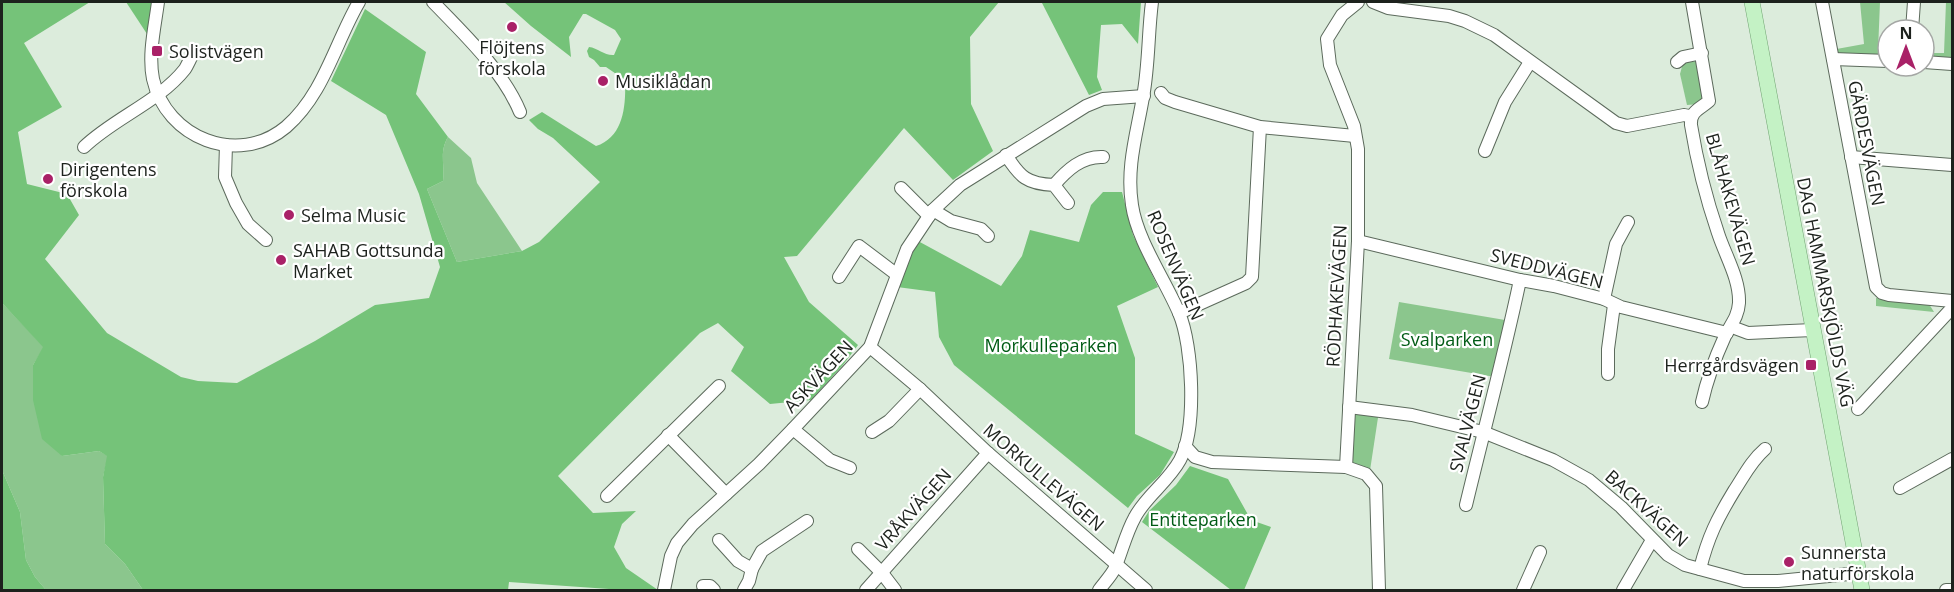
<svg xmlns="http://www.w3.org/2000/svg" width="1954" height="592" font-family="'Open Sans',sans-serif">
<rect width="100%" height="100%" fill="#dcecdc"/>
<g fill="#8bc68d">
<polygon points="1860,2 1880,2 1878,51 1888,52 1888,61 1847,60 1831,50 1864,44"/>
<polygon points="1946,2 1952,2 1952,64 1924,62 1924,53 1944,53"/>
<polygon points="1697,61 1703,97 1699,104 1687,105 1680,74 1683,63"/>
<path d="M448 137 471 158 477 183 522 251 457 262 427 189 443 181C445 164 439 152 448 137Z"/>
<polygon points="1876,298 1929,304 1934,312 1876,306"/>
<polygon points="1399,302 1505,320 1495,377 1389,359"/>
<polygon points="2,303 44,347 33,365 62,456 99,451 108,456 103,477 105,544 125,564 143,590 46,590 35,577 26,560 20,512 2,470"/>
<polygon points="1349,407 1379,411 1369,477 1346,467"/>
</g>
<g fill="#75c379">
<path d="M2 2H90L24 43 62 107 18 132 27 184 67 194 79 215 45 259 107 333 181 377 198 381 237 383 315 341 375 305 429 298 440 267 419 194 386 115 331 81 365 9 426 52 416 94 448 137C439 152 445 164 443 181L427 189 457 262 522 251 539 242 600 182 553 138 538 129 529 120 542 112 596 146C624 137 626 105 625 80L606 67H600L594 60 589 57 587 51 589 47C598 48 605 56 614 55L621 39 615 30 586 14H583L569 37 571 57 531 26 504 2H999L970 37 971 104 993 151 953 180 904 128 797 256 784 257 809 302 858 345 843 365 811 400 770 404 731 371 744 347 718 323 700 333 558 476 593 513 636 511 622 524 614 547 626 568 658 590H609V589L509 582 508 590H143L125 564 105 544 103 477 107 456 99 451 62 456 42 439 33 400V365L43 347 2 303Z"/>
<polygon points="126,2 153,2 149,37"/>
<polygon points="1006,2 1141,2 1138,44 1122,24 1101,25 1097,77 1102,90 1089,95 1042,3"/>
<polygon points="1103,192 1122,192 1133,235 1158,287 1117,306 1135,358 1135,434 1174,452 1160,475 1137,496 1128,508 954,365 939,337 935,292 897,287 918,241 1001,286 1022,256 1030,230 1079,242 1091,205"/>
<polygon points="1190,466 1228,479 1251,520 1271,527 1244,590 1231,590 1142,522 1149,511 1176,485"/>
<polygon points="2,470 20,512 26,560 35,577 46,590 2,590"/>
</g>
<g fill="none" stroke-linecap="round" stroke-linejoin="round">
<g stroke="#5c6a5c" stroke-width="14">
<g id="minor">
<path d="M158 2C155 26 148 54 153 79 166 138 238 167 286 127 324 94 335 43 359 2"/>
<path d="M433 2C464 34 503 71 520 112"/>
<polyline points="1358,2 1342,15 1327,39 1330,65 1354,126 1358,149 1358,241 1346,467 1366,474 1376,486 1379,590"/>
<polyline points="1373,2 1388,8 1449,16 1465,21 1494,35 1616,123 1627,126 1684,115 1689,116 1691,118"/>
<path d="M1692 2 1709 101C1700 109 1690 111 1691 125 1697 162 1706 198 1718 233 1725 255 1740 279 1739 303 1738 317 1731 324 1725 336 1715 358 1707 379 1702 402"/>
<polyline points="1822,2 1876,287 1882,293 1889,295 1952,301"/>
<polyline points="1912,30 1914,2"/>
<polyline points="1833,59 1888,61"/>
<polyline points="1677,62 1683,57 1702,53"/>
<polyline points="1924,62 1952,64"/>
<polyline points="1161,93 1165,98 1175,102 1260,127 1355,136"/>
<polyline points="226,145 225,177 236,203 248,224 266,240"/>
<path d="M84 147C114 118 159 102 185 69 188 64 191 57 194 52"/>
<polyline points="1485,151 1505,102 1530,62"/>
<path d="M1006 155C1020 177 1027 184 1054 185L1068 203"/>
<polyline points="1851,157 1952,165"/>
<path d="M1054 185C1067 170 1082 156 1103 157"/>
<polyline points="901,188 929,216"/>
<polyline points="933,210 951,221 981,229 988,236"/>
<polyline points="1358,241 1520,280 1554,286 1604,299 1621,307 1727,333"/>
<polyline points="839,277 859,246 896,274"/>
<polyline points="1604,299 1616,244 1628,222"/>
<polyline points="1179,313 1246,283 1252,277 1260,127"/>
<polyline points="1732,327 1748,333 1813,330"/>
<polyline points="870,347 920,389 988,453 1146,590"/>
<polyline points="1608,374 1608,349 1614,305"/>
<polyline points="1349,407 1412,415 1483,432 1553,460 1589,480 1621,507 1668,555 1685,565 1744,581 1778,581 1859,573"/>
<polyline points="1858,409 1952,308"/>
<polyline points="793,429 830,460 850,468"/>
<polyline points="872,432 889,421 920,389"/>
<polyline points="668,435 726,494"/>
<polyline points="1185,446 1195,457 1212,462 1346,467"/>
<polyline points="1900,488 1952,459"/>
<polyline points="607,496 719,386"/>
<path d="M1466 505C1484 430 1504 356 1520 280"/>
<polyline points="719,540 738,561 752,569 749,581 744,590"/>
<polyline points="858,549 882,573 895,590"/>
<polyline points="752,569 762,551 807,521"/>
<path d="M1700 569C1708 537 1717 519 1734 491 1744 476 1751 461 1765 449"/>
<polyline points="703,586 710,586 714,590"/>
<polyline points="664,590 671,556 677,543 693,524 759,464 793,429 870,347 907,249 933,210 960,185 1086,106 1103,99 1144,96"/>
<polyline points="866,590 988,453"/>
<path d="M1099 590C1104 583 1111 576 1115 568 1122 551 1126 533 1135 517 1146 496 1168 482 1180 460 1197 428 1193 346 1179 313 1165 280 1137 240 1132 205 1126 167 1137 133 1143 97 1149 65 1148 33 1152 2"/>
<polyline points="1523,590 1540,552"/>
<polyline points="1623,590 1652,540"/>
<polyline points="1946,590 1952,590"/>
</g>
</g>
<g stroke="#70a372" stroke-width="16">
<polyline id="major" points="1752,2 1862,590"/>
</g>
<use href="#minor" stroke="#fff" stroke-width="12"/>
<use href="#major" stroke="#c4f2c5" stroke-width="15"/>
</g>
<g fill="#a92167" stroke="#fff" stroke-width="2">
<circle cx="512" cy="27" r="6"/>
<rect x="151" y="45" width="12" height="12" rx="3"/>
<circle cx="603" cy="81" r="6"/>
<circle cx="48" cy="179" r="6"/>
<circle cx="289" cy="215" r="6"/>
<circle cx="281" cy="260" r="6"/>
<rect x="1805" y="359" width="12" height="12" rx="3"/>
<circle cx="1789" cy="562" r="6"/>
</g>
<g text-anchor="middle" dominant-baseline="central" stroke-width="4.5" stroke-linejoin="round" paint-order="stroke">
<g font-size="18" fill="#1d221d" stroke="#fff" text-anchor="start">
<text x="512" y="47" text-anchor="middle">Flöjtens<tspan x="512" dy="21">förskola</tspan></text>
<text x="169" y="51">Solistvägen</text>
<text x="615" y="81">Musiklådan</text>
<text x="60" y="169">Dirigentens<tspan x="60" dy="21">förskola</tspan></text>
<text x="301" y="215">Selma Music</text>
<text x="293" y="250">SAHAB Gottsunda<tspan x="293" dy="21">Market</tspan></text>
<text x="1799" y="365" text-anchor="end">Herrgårdsvägen</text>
<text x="1801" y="552">Sunnersta<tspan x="1801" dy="21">naturförskola</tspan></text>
</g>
<g font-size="18" fill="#1d221d" stroke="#fff">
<text transform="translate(1867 143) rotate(79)">GÄRDESVÄGEN</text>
<text transform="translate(1731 199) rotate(74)">BLÅHAKEVÄGEN</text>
<text transform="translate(1176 265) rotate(67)">ROSENVÄGEN</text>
<text transform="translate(1547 268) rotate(14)">SVEDDVÄGEN</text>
<text transform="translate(1826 292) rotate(79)">DAG HAMMARSKJÖLDS VÄG</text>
<text transform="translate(1336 296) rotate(-87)">RÖDHAKEVÄGEN</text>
<text transform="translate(818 376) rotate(-47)">ASKVÄGEN</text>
<text transform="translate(1467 423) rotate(-76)">SVALVÄGEN</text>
<text transform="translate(1044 477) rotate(41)">MORKULLEVÄGEN</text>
<text transform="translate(1647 508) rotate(42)">BACKVÄGEN</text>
<text transform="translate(913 509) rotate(-48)">VRÅKVÄGEN</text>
</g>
<g font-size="18" fill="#005b15" stroke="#fff">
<text x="1447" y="339">Svalparken</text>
<text x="1051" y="345">Morkulleparken</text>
<text x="1203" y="519">Entiteparken</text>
</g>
</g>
<rect width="1954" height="592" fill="none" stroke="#1d221d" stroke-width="6"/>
<g transform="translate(1906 48)"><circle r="28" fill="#ffffff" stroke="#a5a7a5" stroke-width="1.5"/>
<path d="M0-4.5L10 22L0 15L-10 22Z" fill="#a92167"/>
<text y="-9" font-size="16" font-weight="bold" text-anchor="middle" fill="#1d221d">N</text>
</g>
</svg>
